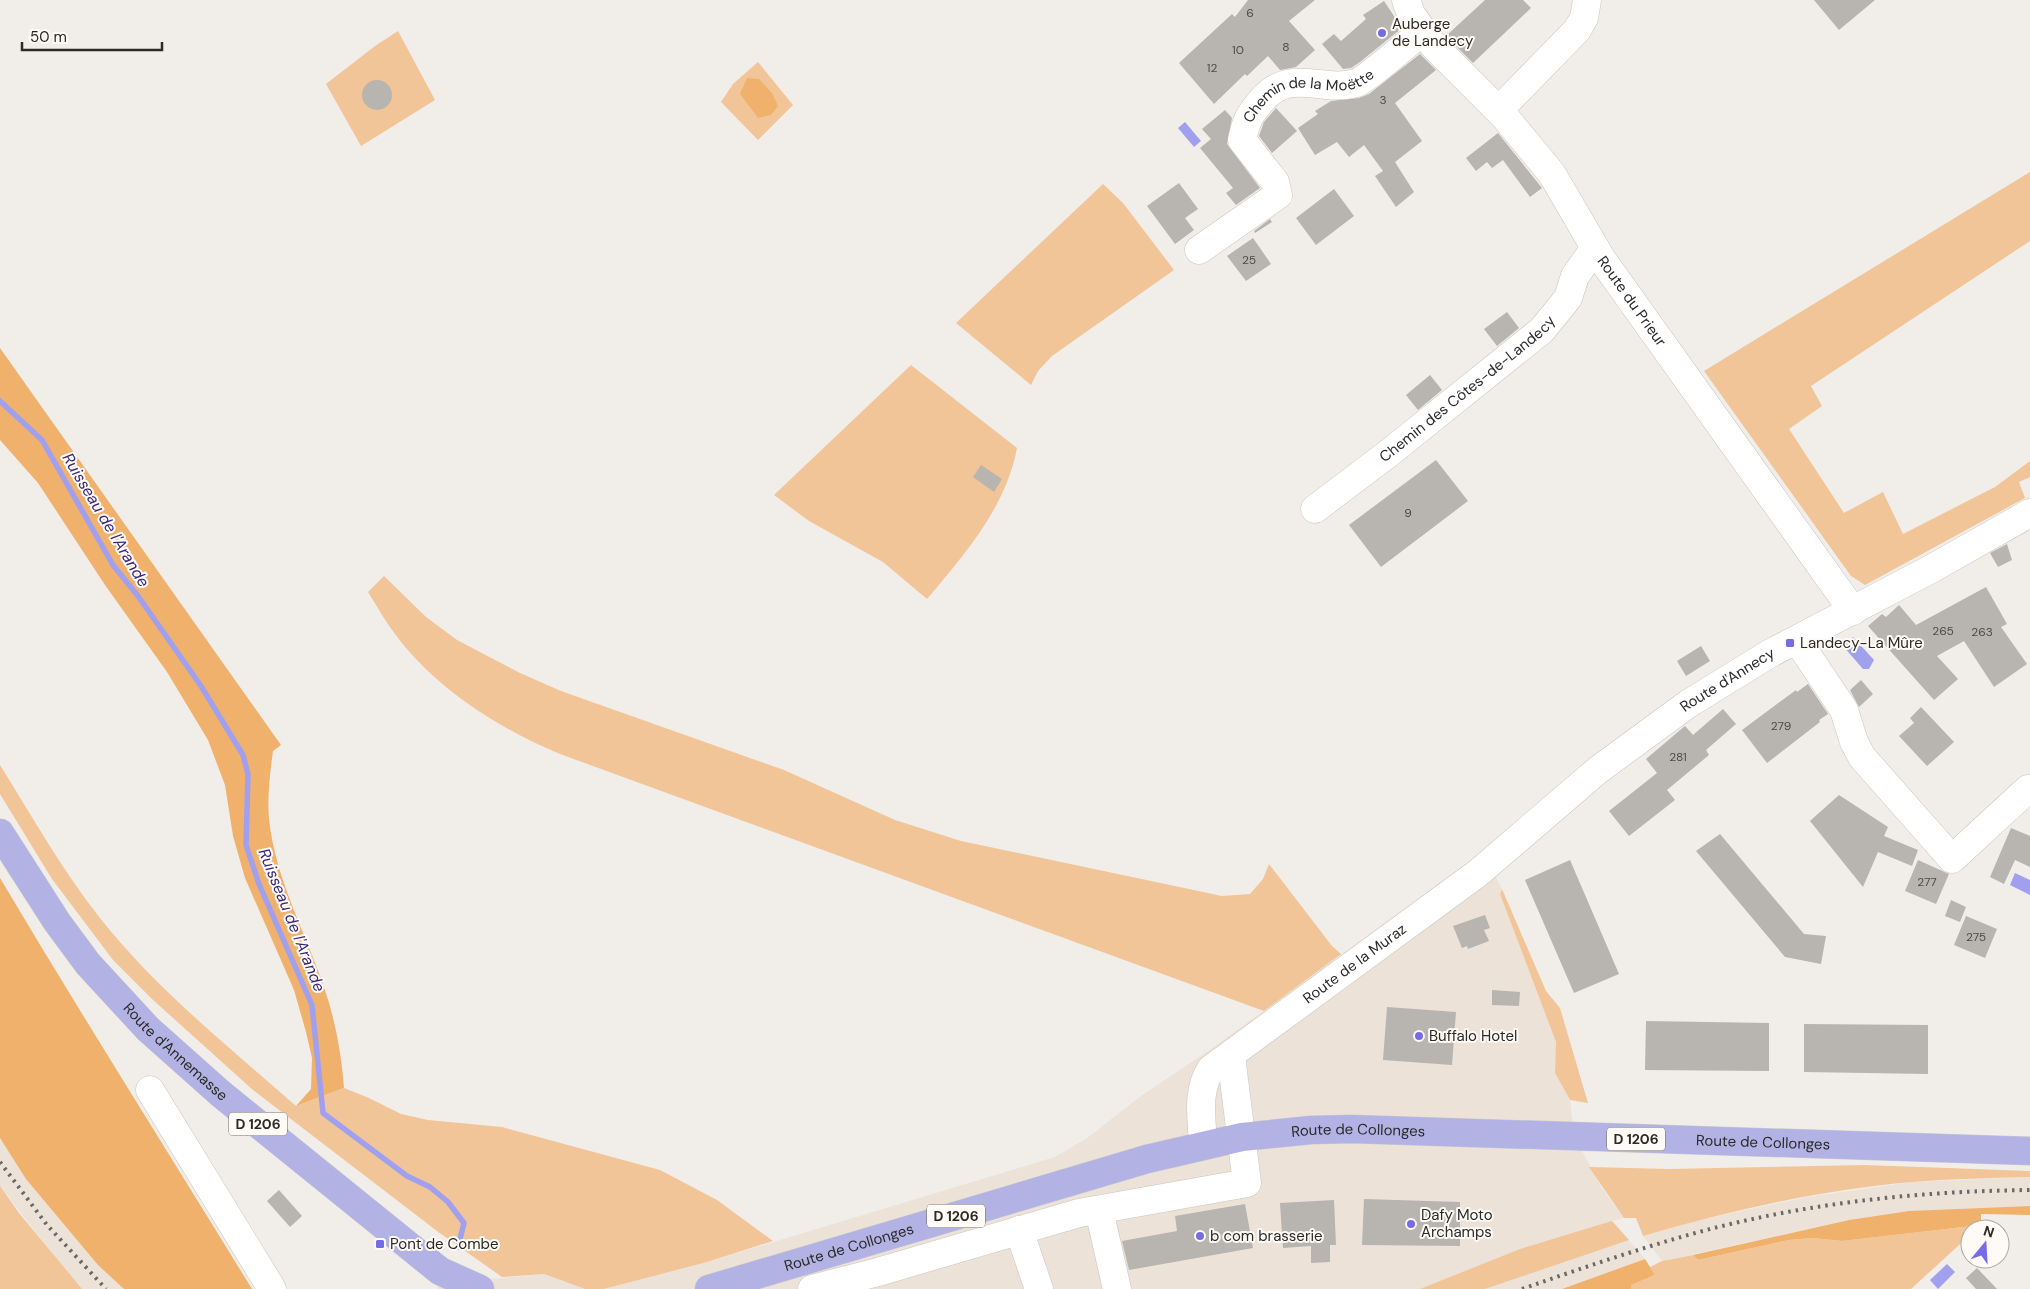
<svg xmlns="http://www.w3.org/2000/svg" width="2030" height="1289" font-family="'DM Sans',sans-serif">
<rect width="100%" height="100%" fill="#f1ede9"/>
<g fill="#ece2d8">
<polygon points="1478,855 1496,877 1502,889 1500,894 1556,1042 1555,1073 1570,1100 1574,1136 1602,1188 1624,1218 1612,1221 1645,1259 1562,1289 604,1289 707,1262 1055,1157 1087,1138 1141,1096 1214,1047"/>
<polygon points="0,1138 27,1179 98,1265 124,1289 82,1289 74,1281 0,1186"/>
<polygon points="2030,1177 2030,1206 1909,1211 1849,1220 1662,1261 1643,1236 1694,1221 1807,1197 1912,1182"/>
<polygon points="544,1274 585,1289 438,1289 437,1284"/>
</g>
<g fill="#f1c597">
<polygon points="398,31 435,100 361,146 326,84 375,46"/>
<polygon points="758,62 793,105 758,140 721,102 733,84"/>
<polygon points="2030,172 2030,241 1811,386 1822,406 1789,429 1844,513 1883,492 1903,534 1995,487 2030,461 2030,477 2019,482 2025,498 1865,585 1851,576 1704,371"/>
<polygon points="1103,184 1123,203 1174,270 1052,356 1038,371 1031,385 956,323"/>
<path d="M911 365 1017 448C1006 507 965 554 927 599L883 562 809 521 774 495Z"/>
<path d="M384 576 426 617 457 640 520 673 561 691 784 770 895 820 961 841 1222 896 1250 894 1263 879 1269 864 1332 946 1341 954 1264 1011 560 754C498 728 436 689 395 634 385 621 377 606 368 592Z"/>
<path d="M0 765C32 816 62 870 100 918 156 989 228 1046 296 1106L344 1088 369 1098 401 1114 428 1120 502 1127 660 1170 717 1200 773 1241 707 1262 604 1289H585L544 1274 502 1277 437 1231 253 1090 152 999 113 960 52 879 0 794Z"/>
<polygon points="1502,889 1546,991 1560,1008 1588,1103 1570,1100 1555,1073 1556,1042 1500,894"/>
<path d="M1864 1165 2030 1171V1177C1991 1178 1951 1179 1912 1182 1821 1190 1731 1210 1643 1236L1636 1218H1624L1589 1167 1670 1169Z"/>
<polygon points="0,1186 19,1213 82,1289 0,1289"/>
<polygon points="1612,1221 1629,1240 1485,1289 1420,1289 1520,1249"/>
<polygon points="1981,1225 1977,1229 1970,1229 1970,1235 1911,1289 1631,1289 1631,1285 1655,1275 1650,1267 1662,1261 1693,1255 1698,1260 1789,1240 1812,1238 1842,1241"/>
</g>
<g fill="#f0b16d">
<polygon points="747,78 759,79 772,93 778,106 771,115 758,118 740,94"/>
<path d="M0 348 281 745 273 751C270 773 267 798 269 819 276 885 311 941 329 1003 337 1030 342 1060 344 1088L296 1106 311 1089 312 1058 306 1032 294 990 245 878 233 836 225 785 208 740 167 672 105 585 38 483 0 440Z"/>
<path d="M0 878C82 1016 168 1152 252 1289H124L98 1265 26 1179 0 1138Z"/>
<polygon points="2030,1206 2030,1215 1981,1214 1981,1225 1842,1241 1812,1238 1789,1240 1698,1260 1693,1255 1849,1220 1909,1211"/>
<polygon points="1645,1259 1655,1275 1631,1285 1631,1289 1562,1289"/>
</g>
<g fill="#a1a0ef">
<polygon points="1185,122 1201,141 1194,147 1178,128"/>
<polygon points="1853,637 1874,660 1869,669 1863,669 1843,646"/>
<polygon points="2015,873 2030,880 2030,895 2010,885"/>
<polygon points="1947,1264 1955,1272 1938,1289 1930,1280"/>
</g>
<g fill="none" stroke-linecap="round" stroke-linejoin="round">
<polyline stroke="#a1a0ef" stroke-width="5.5" points="0,401 42,440 113,565 138,596 201,686 243,755 248,774 246,845 259,884 312,1005 323,1113 407,1176 430,1187 448,1202 464,1223 458,1247"/>
</g>
<g fill="#b8b4b0">
<polygon points="1248,0 1315,0 1289,21 1315,50 1296,67 1280,70 1268,56 1247,76 1245,74 1214,104 1179,63 1232,14 1235,17"/>
<polygon points="1485,0 1523,0 1531,8 1473,63 1446,36"/>
<polygon points="1814,0 1875,0 1839,30"/>
<polygon points="1384,1 1402,28 1360,62 1351,68 1343,69 1322,44 1334,34 1341,41 1366,19 1363,15"/>
<polygon points="1420,54 1436,70 1395,103 1422,141 1395,162 1414,192 1396,207 1375,176 1383,171 1364,145 1349,157 1337,142 1315,155 1298,128 1318,114 1315,111 1331,101 1359,98 1369,94"/>
<circle cx="377" cy="95" r="15"/>
<polygon points="1276,108 1297,131 1272,153 1259,136 1264,122"/>
<polygon points="1225,110 1232,118 1227,144 1260,188 1236,205 1226,193 1233,188 1200,148 1211,139 1202,129"/>
<polygon points="1498,133 1542,188 1530,197 1503,160 1492,168 1487,162 1476,171 1466,158"/>
<polygon points="1179,183 1198,209 1185,218 1194,230 1175,244 1147,206"/>
<polygon points="1334,189 1354,216 1316,245 1296,218"/>
<polygon points="1270,219 1272,222 1255,233 1254,231"/>
<polygon points="1253,238 1271,264 1246,281 1227,256"/>
<polygon points="1507,312 1519,328 1497,346 1484,329"/>
<polygon points="1430,375 1442,390 1418,410 1406,395"/>
<polygon points="1436,460 1468,501 1381,567 1349,525"/>
<polygon points="981,465 1002,479 994,492 973,477"/>
<polygon points="2007,544 2012,560 1998,567 1990,553"/>
<polygon points="1986,587 2007,624 2001,627 2027,664 1994,687 1964,641 1937,656 1958,679 1934,700 1868,626 1882,614 1886,617 1899,605 1916,625"/>
<polygon points="1701,646 1710,661 1686,676 1677,661"/>
<polygon points="1861,680 1873,694 1859,707 1850,690"/>
<polygon points="1808,684 1828,714 1819,720 1820,722 1767,763 1742,730 1796,690 1797,692"/>
<polygon points="1921,707 1954,742 1927,766 1899,736 1914,723 1910,718"/>
<polygon points="1723,709 1736,724 1706,750 1709,755 1667,790 1675,800 1629,836 1609,811 1657,773 1646,759 1685,726 1693,735"/>
<polygon points="1839,795 1888,827 1884,836 1918,850 1912,866 1878,852 1863,887 1810,821"/>
<polygon points="2011,828 2030,836 2030,867 2015,860 2004,884 1990,877"/>
<polygon points="1720,834 1804,934 1826,936 1821,964 1785,957 1696,851"/>
<polygon points="1570,860 1619,974 1574,993 1525,880"/>
<polygon points="1918,860 1949,874 1936,904 1905,891"/>
<polygon points="1951,900 1966,907 1960,922 1945,916"/>
<polygon points="1485,915 1490,928 1484,930 1489,941 1468,949 1467,946 1462,948 1453,926"/>
<polygon points="1966,916 1997,929 1985,958 1954,945"/>
<polygon points="1492,990 1520,992 1519,1006 1492,1005"/>
<polygon points="1387,1007 1456,1012 1452,1065 1383,1060"/>
<polygon points="1646,1021 1769,1023 1769,1071 1645,1070"/>
<polygon points="1804,1024 1928,1025 1928,1074 1804,1072"/>
<polygon points="279,1190 302,1216 290,1227 267,1201"/>
<polygon points="1364,1199 1460,1202 1460,1246 1362,1245"/>
<polygon points="1334,1200 1336,1245 1330,1245 1330,1262 1311,1263 1311,1246 1283,1248 1280,1203"/>
<polygon points="1245,1204 1253,1248 1129,1270 1122,1241 1177,1231 1175,1216"/>
<polygon points="1977,1268 1997,1289 1976,1289 1966,1278"/>
</g>
<g fill="none" stroke-linecap="round" stroke-linejoin="round">
<g stroke="#c9c5c1" stroke-width="29">
<g id="minor">
<path id="s1" d="M1406 0 1411 14 1433 45 1505 117 1552 174 1601 258 1853 611"/>
<polyline points="1499,110 1577,30 1584,18 1587,0"/>
<path id="s2" d="M1199 250 1278 195 1275 182 1242 140C1246 121 1249 115 1262 100 1290 67 1322 93 1356 83 1367 79 1410 41 1423 31"/>
<path id="s3" d="M1315 509 1389 453 1542 330 1568 298 1575 276 1595 248"/>
<polyline points="1797,640 1844,710 1854,742 1862,757 1952,859 2028,789 2030,791"/>
<polyline points="150,1090 272,1289"/>
<path id="s4" d="M1203 1144C1202 1119 1196 1092 1211 1069L1478 873 1598 770 1688 704 1769 654 1931 569 2030 513"/>
<polyline points="1099,1210 1117,1289"/>
<polyline points="1019,1230 1039,1289"/>
<polyline points="812,1289 878,1272 1079,1213 1247,1183 1231,1056"/>
</g>
</g>
<g stroke="#cccccb" stroke-width="29">
<g id="major">
<path id="s5" d="M0 833 57 922 88 964 148 1029 221 1094 440 1271 480 1289"/>
<path id="s6" d="M709 1289 1147 1159 1242 1137 1311 1130 1351 1129 2030 1151"/>
</g>
</g>
<use href="#minor" stroke="#fff" stroke-width="28"/>
<use href="#major" stroke="#b3b2e5" stroke-width="28"/>
<g stroke="#6b6966" stroke-width="4" stroke-dasharray="2.5 5" stroke-linecap="butt">
<polyline points="0,1162 47,1225 106,1289"/>
<path d="M1522 1289C1585 1267 1649 1245 1714 1228 1817 1202 1924 1191 2030 1190"/>
</g>
</g>
<g fill="#766be6" stroke="#fefaf6" stroke-width="2">
<circle cx="1382" cy="33" r="5"/>
<rect x="1785" y="638" width="10" height="10" rx="2.5"/>
<circle cx="1419" cy="1036" r="5"/>
<circle cx="1411" cy="1224" r="5"/>
<circle cx="1200" cy="1236" r="5"/>
<rect x="375" y="1239" width="10" height="10" rx="2.5"/>
</g>
<g text-anchor="middle" dominant-baseline="central" stroke-width="4" stroke-linejoin="round" paint-order="stroke">
<g font-size="12" fill="#4e4c4a">
<text x="1250" y="13">6</text>
<text x="1286" y="47">8</text>
<text x="1238" y="50">10</text>
<text x="1212" y="68">12</text>
<text x="1383" y="100">3</text>
<text x="1249" y="260">25</text>
<text x="1408" y="513">9</text>
<text x="1943" y="631">265</text>
<text x="1982" y="632">263</text>
<text x="1781" y="726">279</text>
<text x="1678" y="757">281</text>
<text x="1927" y="882">277</text>
<text x="1976" y="937">275</text>
</g>
<g fill="#fefaf6" stroke="#6a6866" stroke-width="1">
<rect x="229" y="1112.5" width="58" height="23" rx="4"/>
<rect x="1607" y="1127.5" width="58" height="23" rx="4"/>
<rect x="927" y="1204.5" width="58" height="23" rx="4"/>
</g>
<g font-size="14" font-weight="bold" fill="#2b2a28">
<text x="258" y="1124">D 1206</text>
<text x="1636" y="1139">D 1206</text>
<text x="956" y="1216">D 1206</text>
</g>
<g font-size="15" fill="#2b2a28" stroke="#fefaf6" text-anchor="start">
<text x="1392" y="24">Auberge<tspan x="1392" dy="17">de Landecy</tspan></text>
<text x="1800" y="643">Landecy-La Mûre</text>
<text x="1429" y="1036">Buffalo Hotel</text>
<text x="1421" y="1215">Dafy Moto<tspan x="1421" dy="17">Archamps</tspan></text>
<text x="1210" y="1236">b com brasserie</text>
<text x="390" y="1244">Pont de Combe</text>
</g>
<g font-size="15" fill="#2b2a28" stroke="#fefaf6">
<text stroke="none"><textPath href="#s2" startOffset="255">Chemin de la Moëtte</textPath></text>
<text stroke="none"><textPath href="#s1" startOffset="379">Route du Prieur</textPath></text>
<text stroke="none"><textPath href="#s3" startOffset="194">Chemin des Côtes-de-Landecy</textPath></text>
<text stroke="none"><textPath href="#s4" startOffset="724">Route d'Annecy</textPath></text>
<text stroke="none"><textPath href="#s4" startOffset="255">Route de la Muraz</textPath></text>
<text stroke="none"><textPath href="#s5" startOffset="282">Route d'Annemasse</textPath></text>
<text stroke="none"><textPath href="#s6" startOffset="671">Route de Collonges</textPath></text>
<text stroke="none"><textPath href="#s6" startOffset="1076">Route de Collonges</textPath></text>
<text stroke="none"><textPath href="#s6" startOffset="146">Route de Collonges</textPath></text>
</g>
<g font-size="16" font-style="italic" fill="#34267e" stroke="#fefaf6">
<text transform="translate(106 520) rotate(59)">Ruisseau de l'Arande</text>
<text transform="translate(292 920) rotate(68)">Ruisseau de l'Arande</text>
</g>
</g>
<g transform="translate(1985 1244) rotate(18)"><circle r="24" fill="#fefaf6" stroke="#aaa7a4"/>
<path d="M0-4L9 19L0 12L-9 19Z" fill="#766be6"/>
<text y="-8" font-size="14" font-weight="bold" text-anchor="middle" fill="#2b2a28">N</text>
</g>
<path d="M22 42v8h140v-8" fill="none" stroke="#2b2a28" stroke-width="2.5"/>
<text x="30" y="42" font-size="15" fill="#2b2a28" stroke="#fefaf6" stroke-width="4" paint-order="stroke">50 m</text>
</svg>
